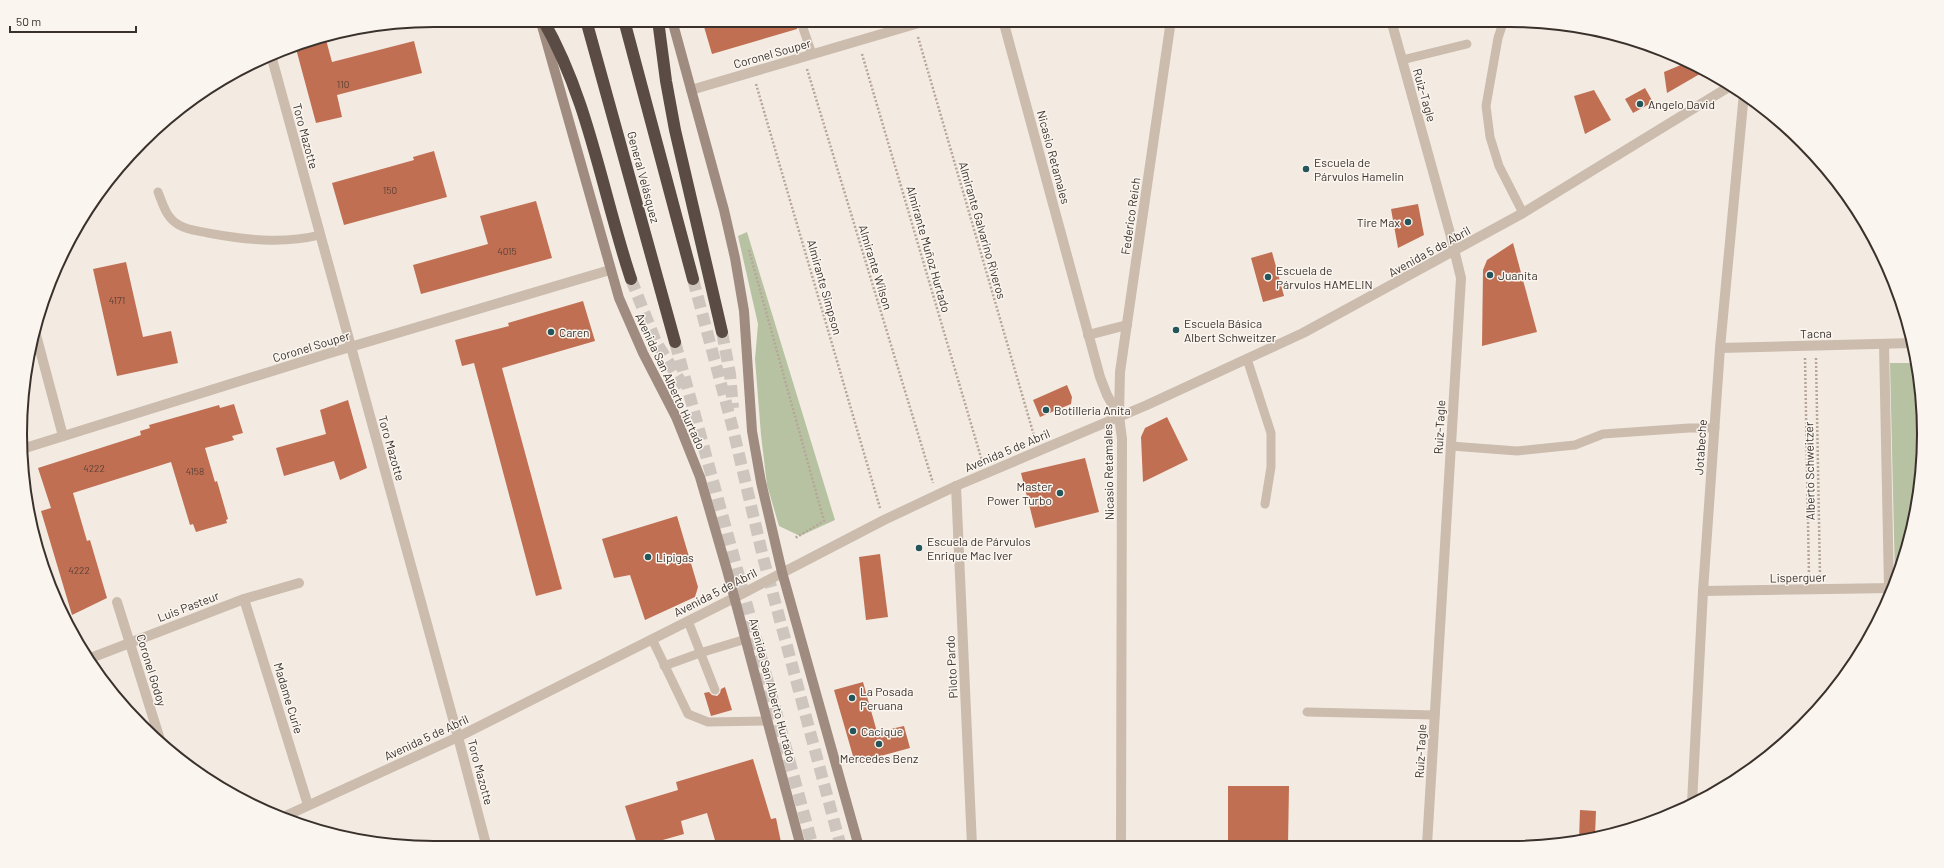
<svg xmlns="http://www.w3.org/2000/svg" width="1944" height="868" font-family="Barlow,sans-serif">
<rect width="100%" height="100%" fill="#f3ebe2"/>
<g fill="#b7c2a2">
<polygon points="747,232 835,520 800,536 779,526 767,485 761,435 755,359 758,324 738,236"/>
<polygon points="1890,363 1917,363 1924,434 1916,515 1897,578 1895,578"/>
</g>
<g fill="#c06f53">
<polygon points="702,20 816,20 816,24 809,26 807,23 801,22 798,24 797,29 712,54"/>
<polygon points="325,36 332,62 414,41 422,73 337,95 342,117 316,123 295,45"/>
<polygon points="1688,62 1705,71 1667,93 1664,72"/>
<polygon points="1645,88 1653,102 1633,113 1625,99"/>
<polygon points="1594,90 1611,120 1585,134 1574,96"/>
<polygon points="434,151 447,197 344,225 332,183 414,160 413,157"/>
<polygon points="536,201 552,258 421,294 413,265 488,244 480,216"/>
<polygon points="1418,204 1424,235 1398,248 1391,209"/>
<polygon points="1513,243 1537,332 1482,346 1483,270 1487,260"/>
<polygon points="1272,252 1284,296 1263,302 1251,258"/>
<polygon points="126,262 143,337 171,331 178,363 117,376 93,269"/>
<polygon points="583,301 595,341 502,368 562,589 536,596 474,363 462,366 455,340 509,326 508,323"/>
<polygon points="1067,385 1072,397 1071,404 1040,417 1033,400"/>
<polygon points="348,400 367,468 340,480 334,461 284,476 276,448 326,434 320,410"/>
<polygon points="234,404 243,433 232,436 234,440 205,448 215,482 217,481 228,519 226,520 227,523 196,532 193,524 190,525 171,462 73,493 87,541 90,540 107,598 72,615 41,511 51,508 38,468 141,435 140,431 150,428 149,425 219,405 220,408"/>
<polygon points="1167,417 1188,460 1143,482 1141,437 1145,428"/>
<polygon points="1085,458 1099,512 1035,528 1021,473"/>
<polygon points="677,516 698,587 695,597 645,620 630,575 614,578 602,539"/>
<polygon points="880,554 888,617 866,620 859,557"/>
<polygon points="863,682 877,732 904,726 910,748 855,763 834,690"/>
<polygon points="725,687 732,710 711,716 704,693 709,692 712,695 717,696 720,693 721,689"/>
<polygon points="753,759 771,819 776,818 782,847 717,847 707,813 681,821 684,834 638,847 625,806 678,790 676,782"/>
<polygon points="1228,786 1289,786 1288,845 1228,845"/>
<polygon points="1580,810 1596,811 1595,836 1579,841"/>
</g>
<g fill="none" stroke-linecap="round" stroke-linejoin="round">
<g stroke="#cec6be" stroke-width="12" stroke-dasharray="12 6" stroke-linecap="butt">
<polyline points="631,279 656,342 686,390"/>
<polyline points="693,279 733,429 763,557 841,847"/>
<polyline points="722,332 730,374 733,408"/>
<polyline points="675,342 813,847"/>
</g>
<g stroke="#b7a698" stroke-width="2.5" stroke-dasharray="2 2" stroke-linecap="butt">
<polyline points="918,37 1035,439"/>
<polyline points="862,54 982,461"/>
<polyline points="807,69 933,483"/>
<polyline points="756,84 880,508"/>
<polyline points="749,250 824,521 795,538"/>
<polyline points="1805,358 1809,577"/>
<polyline points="1816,358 1820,577"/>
</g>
<g stroke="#cbbcae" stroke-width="9">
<polyline points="1504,20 1498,38 1486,106 1490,137 1499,166 1523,213"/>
<polyline points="803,28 812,54"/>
<polyline points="1402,60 1467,44"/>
<path d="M158 192C163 204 166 218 179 225 187 230 199 231 208 233 245 240 283 244 320 235"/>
<polyline points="1247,359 1271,433 1271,467 1265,504"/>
<polyline points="1451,446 1517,451 1575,445 1603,434 1689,428 1715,428"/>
<polyline points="688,621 715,690"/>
<polyline points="652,639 688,714 708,722 768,721"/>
<polyline points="664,666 700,653 746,639"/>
<polyline points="1307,712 1435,715"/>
</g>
<g stroke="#cbbcae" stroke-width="10">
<polyline points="691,90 929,20"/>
<polyline points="35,331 63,436"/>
<polyline points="1884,344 1889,588"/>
<polyline points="1720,348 1913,343"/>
<polyline points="22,449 330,353 610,270"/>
<polyline points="956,486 972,846"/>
<polyline points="1703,591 1894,588"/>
<polyline points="244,599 308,805"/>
<polyline points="117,602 162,746"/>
<polyline points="88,659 244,599 299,583"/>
<polyline points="458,737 487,848"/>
<polyline points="1692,803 1703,591 1720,348 1744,93"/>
<polyline points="1121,846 1122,439 1119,416 1120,372 1171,20"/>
</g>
<g stroke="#cbbcae" stroke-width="10">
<polyline points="1003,20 1100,377 1107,395 1119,416"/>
<polyline points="1391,20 1450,233 1461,278 1427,845"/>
<polyline points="271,55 458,737"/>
<polyline points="1088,335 1127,325"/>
<polyline points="281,818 458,737 734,598 884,520 956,486 1147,405 1303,333 1523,213 1732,85"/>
</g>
<g stroke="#9f8b7f" stroke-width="10">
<polyline points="672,20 724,210 735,258 744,311 752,431 761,482 782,572 859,847"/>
<polyline points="542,26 619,298 643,353 676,417 700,477 727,570 801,847"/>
</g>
<g stroke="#5a4b44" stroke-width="12">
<path d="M543 20C589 100 602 192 631 279"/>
<polyline points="586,20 675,342"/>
<polyline points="624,20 693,279"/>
<polyline points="658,20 666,81 675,130 722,332"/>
</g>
</g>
<g fill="#23555a" stroke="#faf5ef" stroke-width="1.5">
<circle cx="1640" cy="104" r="4"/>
<circle cx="1306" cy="169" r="4"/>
<circle cx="1408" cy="222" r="4"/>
<circle cx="1490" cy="275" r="4"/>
<circle cx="1268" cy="277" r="4"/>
<circle cx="1176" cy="330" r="4"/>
<circle cx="551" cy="332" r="4"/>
<circle cx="1046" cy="410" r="4"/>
<circle cx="1060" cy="493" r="4"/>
<circle cx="919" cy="548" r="4"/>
<circle cx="648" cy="557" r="4"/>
<circle cx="852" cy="698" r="4"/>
<circle cx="853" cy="731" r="4"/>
<circle cx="879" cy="744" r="4"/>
</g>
<g text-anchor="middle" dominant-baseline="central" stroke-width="3" stroke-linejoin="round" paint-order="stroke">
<g font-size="10" fill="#5c4036">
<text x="343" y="84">110</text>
<text x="390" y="190">150</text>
<text x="507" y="251">4015</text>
<text x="117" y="300">4171</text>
<text x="94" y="468">4222</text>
<text x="195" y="471">4158</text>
<text x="79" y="570">4222</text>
</g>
<g font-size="12" fill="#3a312c" stroke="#faf5ef">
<text transform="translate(772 53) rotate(-16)">Coronel Souper</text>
<text transform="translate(1425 95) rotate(74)">Ruiz-Tagle</text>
<text transform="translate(306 136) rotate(75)">Toro Mazotte</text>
<text transform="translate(1054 157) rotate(75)">Nicasio Retamales</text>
<text transform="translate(644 177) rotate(75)">General Velásquez</text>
<text transform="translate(1130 216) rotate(-82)">Federico Reich</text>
<text transform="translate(983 230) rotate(74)">Almirante Galvarino Riveros</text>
<text transform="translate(929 249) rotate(74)">Almirante Muñoz Hurtado</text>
<text transform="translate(1429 251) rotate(-29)">Avenida 5 de Abril</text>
<text transform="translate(876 267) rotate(73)">Almirante Wilson</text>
<text transform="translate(825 287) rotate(74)">Almirante Simpson</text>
<text transform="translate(1816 333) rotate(-2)">Tacna</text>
<text transform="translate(311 346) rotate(-17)">Coronel Souper</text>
<text transform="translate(671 381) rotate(65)">Avenida San Alberto Hurtado</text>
<text transform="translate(1439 427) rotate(-87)">Ruiz-Tagle</text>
<text transform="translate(1700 447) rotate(-86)">Jotabeche</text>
<text transform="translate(392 448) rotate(74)">Toro Mazotte</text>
<text transform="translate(1007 450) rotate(-23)">Avenida 5 de Abril</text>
<text transform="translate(1809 471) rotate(-91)">Alberto Schweitzer</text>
<text transform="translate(1108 472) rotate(-91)">Nicasio Retamales</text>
<text transform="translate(1798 577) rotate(-1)">Lisperguer</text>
<text transform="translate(715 592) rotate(-27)">Avenida 5 de Abril</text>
<text transform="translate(188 606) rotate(-21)">Luis Pasteur</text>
<text transform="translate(951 667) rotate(-93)">Piloto Pardo</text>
<text transform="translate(152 670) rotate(73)">Coronel Godoy</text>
<text transform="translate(773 690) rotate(75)">Avenida San Alberto Hurtado</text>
<text transform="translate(289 698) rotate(73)">Madame Curie</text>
<text transform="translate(426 737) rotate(-25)">Avenida 5 de Abril</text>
<text transform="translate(1420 751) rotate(-87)">Ruiz-Tagle</text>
<text transform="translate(481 772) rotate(75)">Toro Mazotte</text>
</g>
<g font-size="12" fill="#3a312c" stroke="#faf5ef" text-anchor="start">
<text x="1648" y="104">Angelo David</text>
<text x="1314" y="162">Escuela de<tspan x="1314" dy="14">Párvulos Hamelin</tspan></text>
<text x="1400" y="222" text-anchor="end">Tire Max</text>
<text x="1276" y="270">Escuela de<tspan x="1276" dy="14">Párvulos HAMELIN</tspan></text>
<text x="1498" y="275">Juanita</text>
<text x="1184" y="323">Escuela Básica<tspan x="1184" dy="14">Albert Schweitzer</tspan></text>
<text x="559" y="332">Caren</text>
<text x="1054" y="410">Botilleria Anita</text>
<text x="1052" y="486" text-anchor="end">Master<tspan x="1052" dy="14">Power Turbo</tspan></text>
<text x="927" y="541">Escuela de Párvulos<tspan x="927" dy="14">Enrique Mac Iver</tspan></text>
<text x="656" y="557">Lipigas</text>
<text x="860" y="691">La Posada<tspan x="860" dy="14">Peruana</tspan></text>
<text x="861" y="731">Cacique</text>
<text x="879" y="758" text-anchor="middle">Mercedes Benz</text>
</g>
</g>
<path d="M0 0H1944V868H0ZM434 27H1510A407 407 0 0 1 1917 434V434A407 407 0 0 1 1510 841H434A407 407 0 0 1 27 434V434A407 407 0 0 1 434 27Z" fill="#faf5ef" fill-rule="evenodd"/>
<path fill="none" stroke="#3a312c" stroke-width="2" d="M434 27H1510A407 407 0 0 1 1917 434V434A407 407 0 0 1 1510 841H434A407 407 0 0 1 27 434V434A407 407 0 0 1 434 27Z"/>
<path d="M10 26v6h126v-6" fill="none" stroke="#3a312c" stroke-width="2"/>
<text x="16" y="26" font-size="12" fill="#3a312c" stroke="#faf5ef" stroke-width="3" paint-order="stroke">50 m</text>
</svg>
